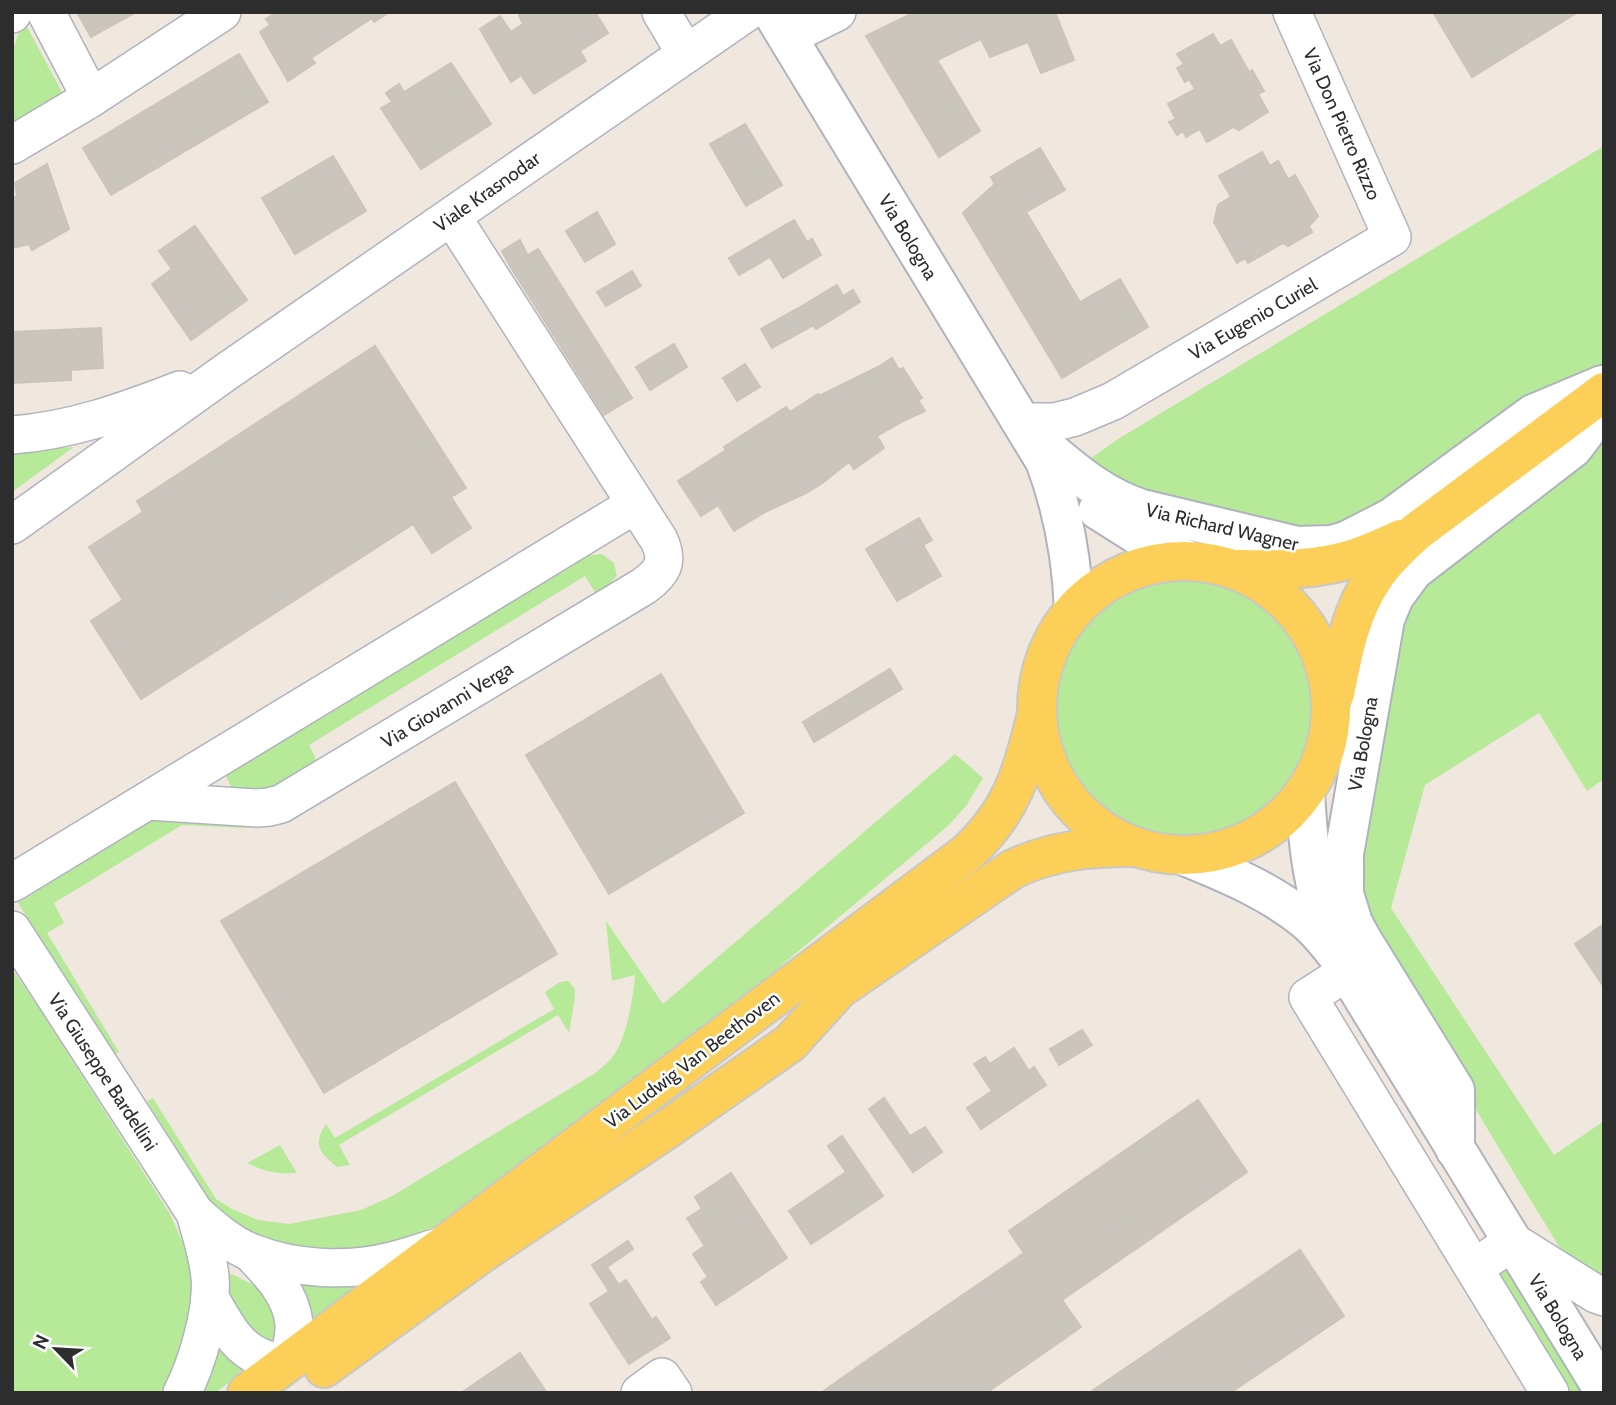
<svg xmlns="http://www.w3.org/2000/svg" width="1616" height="1405" font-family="Cabin,sans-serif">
<rect width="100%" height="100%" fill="#f0e8df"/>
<g fill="#b7ea98">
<polygon points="23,19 65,98 12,129 12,53"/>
<polygon points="1604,146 1604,367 1383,515 1316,537 1149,501 1104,472 1091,458 1118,439"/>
<polygon points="1604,439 1604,779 1587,791 1539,713 1425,785 1391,908 1554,1155 1604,1121 1604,1287 1574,1271 1494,1140 1366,924 1360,886 1361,854 1398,633 1410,606 1432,577"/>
<polygon points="74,447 12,492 12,451"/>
<polygon points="602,554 614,563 617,576 608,586 596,594 585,576 309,745 319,765 261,797 235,795 225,774 584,556"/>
<circle cx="1184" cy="708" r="128"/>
<path d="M955 754 983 778 966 806 948 826 696 1037 483 1200 437 1226 397 1241 354 1250 279 1249 226 1222 208 1199 147 1101 153 1098 216 1199 232 1209 258 1220 289 1224 361 1210 392 1196 597 1072C602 1067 609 1062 613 1056 627 1038 633 998 635 975L612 981 606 921 663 1004Z"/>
<polygon points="166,811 244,814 246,828 182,825 54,903 64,923 47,933 119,1052 111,1056 18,903"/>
<polygon points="12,969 37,1005 170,1214 183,1243 191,1270 197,1297 170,1393 12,1393"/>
<path d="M568 981 575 989V997L569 1033 558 1015 339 1145 350 1165 337 1167C320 1153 312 1145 326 1124L335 1138 554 1009 545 992 560 982Z"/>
<path d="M280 1145 297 1173C276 1174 266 1172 247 1163Z"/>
<polygon points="1509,1264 1588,1393 1562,1393 1490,1276"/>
<polygon points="219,1268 254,1285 274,1304 282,1328 274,1341 263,1341 243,1330"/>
<polygon points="294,1279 366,1283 313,1319 309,1303"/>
<polygon points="217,1345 248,1368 215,1393 203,1393 210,1375"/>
</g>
<g fill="#cbc6bd" stroke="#ccc4b8" stroke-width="2">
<polygon points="77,12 136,12 91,37"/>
<polygon points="277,12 389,12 374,22 372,18 311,58 315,63 288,81 260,32 270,25 266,19"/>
<polygon points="523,12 595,12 608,33 580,51 586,61 534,94 521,75 511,82 480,29 500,16 511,32 523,24 519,15"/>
<polygon points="915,12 1055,12 1074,60 1041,73 1028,42 990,57 981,39 937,60 980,131 939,157 866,36"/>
<polygon points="1433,12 1578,12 1472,77"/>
<polygon points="1213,34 1220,46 1231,40 1249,72 1252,70 1264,91 1258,94 1268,112 1239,130 1233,127 1207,142 1200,129 1186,137 1183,131 1177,135 1169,122 1176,119 1168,104 1195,89 1189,79 1185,82 1177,68 1184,64 1177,54"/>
<polygon points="239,54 268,102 111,195 83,148"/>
<polygon points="451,63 491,124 421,169 381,108 392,102 386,93 399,84 404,92"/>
<polygon points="745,124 782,185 746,206 710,144"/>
<polygon points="1040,148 1065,190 1026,212 1080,302 1120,279 1148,327 1062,378 963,213 995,184 991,177"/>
<polygon points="1262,152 1270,166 1278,161 1288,179 1295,175 1318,216 1309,226 1312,232 1288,246 1283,243 1248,263 1245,258 1237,263 1214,222 1218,205 1231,197 1219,176"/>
<polygon points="333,156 366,211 295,254 262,198"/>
<polygon points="47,164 69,229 32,250 29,244 12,248 12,197 17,197 15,183"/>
<polygon points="597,212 615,244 585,262 566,231"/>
<polygon points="794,220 807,242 812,239 821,255 783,278 770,257 739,275 729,258"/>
<polygon points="195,226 247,300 191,340 152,284 172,269 159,251"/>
<polygon points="520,240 528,256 510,266 502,251"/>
<polygon points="538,249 632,398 604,415 510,266"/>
<polygon points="632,271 641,286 606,306 597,292"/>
<polygon points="837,285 843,296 853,290 860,302 816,329 802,306"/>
<polygon points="802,306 814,325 772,348 761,329"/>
<polygon points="101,328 103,368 71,370 71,380 12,383 12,332"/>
<polygon points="674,344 687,367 650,390 636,367"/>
<polygon points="375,346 466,488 451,497 471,528 432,553 413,524 141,699 91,621 123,600 89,547 143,512 137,501"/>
<polygon points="892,358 899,370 903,368 922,398 918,400 925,411 905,420 877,436 884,448 854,469 849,462 821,484 806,493 765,512 734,531 718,505 701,516 678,481 726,450 724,447 786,407 790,412 818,394 819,396 878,367"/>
<polygon points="745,364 760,387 737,401 723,378"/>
<polygon points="919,518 932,540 923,545 941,576 897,601 866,549"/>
<polygon points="890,669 902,689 814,742 803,722"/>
<polygon points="661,674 744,813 609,894 526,755"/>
<polygon points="455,782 557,954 324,1093 221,921"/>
<polygon points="1604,924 1604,987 1575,944"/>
<polygon points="1082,1030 1092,1045 1059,1065 1050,1049"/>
<polygon points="1014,1048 1029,1071 1034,1067 1046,1085 981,1129 967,1108 992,1091 974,1064 985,1057 990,1064"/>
<polygon points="884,1098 910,1136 925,1127 942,1152 913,1172 869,1109"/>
<polygon points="1198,1100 1247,1172 1137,1248 1105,1204 1096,1211 1085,1196 1095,1189 1087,1177"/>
<polygon points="842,1136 883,1196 811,1244 789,1211 846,1172 828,1146"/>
<polygon points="731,1173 787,1258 716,1305 701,1282 708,1277 693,1254 721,1235 730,1248 740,1241 749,1255 764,1246 752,1227 740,1234 710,1187"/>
<polygon points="1087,1177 1095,1189 1085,1196 1096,1211 1105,1204 1137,1248 1062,1300 1081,1327 986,1393 882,1393 862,1364 1024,1253 1009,1231"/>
<polygon points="710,1187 735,1227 705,1246 687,1218 702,1209 695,1197"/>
<polygon points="735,1227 740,1234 752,1227 764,1246 749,1255 740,1241 730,1248 721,1235"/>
<polygon points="628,1241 633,1249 607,1267 619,1285 609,1291 592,1265"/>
<polygon points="1300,1250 1344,1316 1230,1393 1089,1393"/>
<polygon points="626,1280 652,1320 656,1317 670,1338 629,1364 590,1304"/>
<polygon points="520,1353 547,1393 461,1393"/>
<polygon points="862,1364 882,1393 821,1393"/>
</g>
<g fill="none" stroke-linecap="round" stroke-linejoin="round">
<g stroke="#afb3be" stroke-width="40">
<g id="minor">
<polyline points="46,12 91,98"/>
<polyline points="661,12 686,54"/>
<polyline points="12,14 13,12"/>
<polyline points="787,37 837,12"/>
<polyline points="12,145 91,98 222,12"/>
<polyline points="1021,422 1055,422 1075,417 1113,401 1392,237 1292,12"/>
<path d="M12 435C70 431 126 411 180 390"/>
<polyline points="12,525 226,372 747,12"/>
<path d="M148 801 257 808 269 807 281 804 644 586C663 572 669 562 659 540L452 217"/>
<polyline points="12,883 636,504"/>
<path d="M12 930 195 1213C201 1234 208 1255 210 1277 213 1310 197 1364 182 1393"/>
<polyline points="1347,972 1308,997 1550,1393"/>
<path d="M195 1213C212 1228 231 1245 253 1253 296 1270 348 1272 392 1261 408 1257 424 1251 439 1247"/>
<polyline points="1475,1267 1513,1242 1596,1294 1604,1297"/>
<path d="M210 1298C224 1322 237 1351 266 1359 273 1361 281 1361 288 1362 291 1350 295 1336 294 1323 291 1294 270 1273 251 1253"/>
<polyline points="640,1393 662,1377 673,1393"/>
</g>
</g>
<g stroke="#afb3be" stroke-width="42">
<g id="tertiary">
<path d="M772 12 1045 461C1063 509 1072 559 1074 610"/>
<path d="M1038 441C1072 469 1099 495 1142 509L1297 546 1331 545 1346 541 1391 518 1533 414 1602 385"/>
<polyline points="1098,510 1136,534 1189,561"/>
<path d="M1305 792C1308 847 1313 891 1333 943"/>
<path d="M1182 855C1224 872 1268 890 1304 919 1317 929 1327 942 1337 955L1604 1391"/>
<polyline points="1455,1149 1455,1090 1361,938 1353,923 1344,894 1344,854 1385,619 1394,597 1413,571 1573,448 1604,407"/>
</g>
</g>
<g stroke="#c8c8c8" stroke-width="42">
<g id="primary">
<circle cx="1184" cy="708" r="147"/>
<path d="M1239 569C1278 570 1317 570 1355 558 1371 553 1386 546 1401 539"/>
<path d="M1335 694C1343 653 1351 610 1375 576 1386 559 1401 546 1416 532L1604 392"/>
<path d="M324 1368 482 1253 670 1127 790 1043 839 989 1013 869C1054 850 1090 847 1135 847"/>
<path d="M247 1393 967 853C1013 810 1022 773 1037 714"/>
</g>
</g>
<use href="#minor" stroke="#fff" stroke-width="37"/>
<use href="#tertiary" stroke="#fff" stroke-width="38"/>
<use href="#primary" stroke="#fccf58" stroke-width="38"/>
</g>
<g text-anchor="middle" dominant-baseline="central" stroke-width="5" stroke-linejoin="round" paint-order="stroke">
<g font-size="19" fill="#2d2d2d" stroke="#fff">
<text transform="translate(1342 124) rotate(66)">Via Don Pietro Rizzo</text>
<text transform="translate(487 192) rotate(-35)">Viale Krasnodar</text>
<text transform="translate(908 237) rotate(59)">Via Bologna</text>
<text transform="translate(1253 319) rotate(-30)">Via Eugenio Curiel</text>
<text transform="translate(1222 527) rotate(13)">Via Richard Wagner</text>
<text transform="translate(447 705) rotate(-31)">Via Giovanni Verga</text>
<text transform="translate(1363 744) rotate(-80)">Via Bologna</text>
<text transform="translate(692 1060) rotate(-37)">Via Ludwig Van Beethoven</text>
<text transform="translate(103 1072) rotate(57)">Via Giuseppe Bardellini</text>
<text transform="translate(1558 1317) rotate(59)">Via Bologna</text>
</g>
</g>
<rect width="1616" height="1405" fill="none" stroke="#2d2d2d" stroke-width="28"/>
<g transform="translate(56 1349) rotate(295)" stroke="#ffffff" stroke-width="5" paint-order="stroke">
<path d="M0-5L12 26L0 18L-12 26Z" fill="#2d2d2d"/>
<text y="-10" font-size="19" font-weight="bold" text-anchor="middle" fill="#2d2d2d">N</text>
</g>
</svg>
